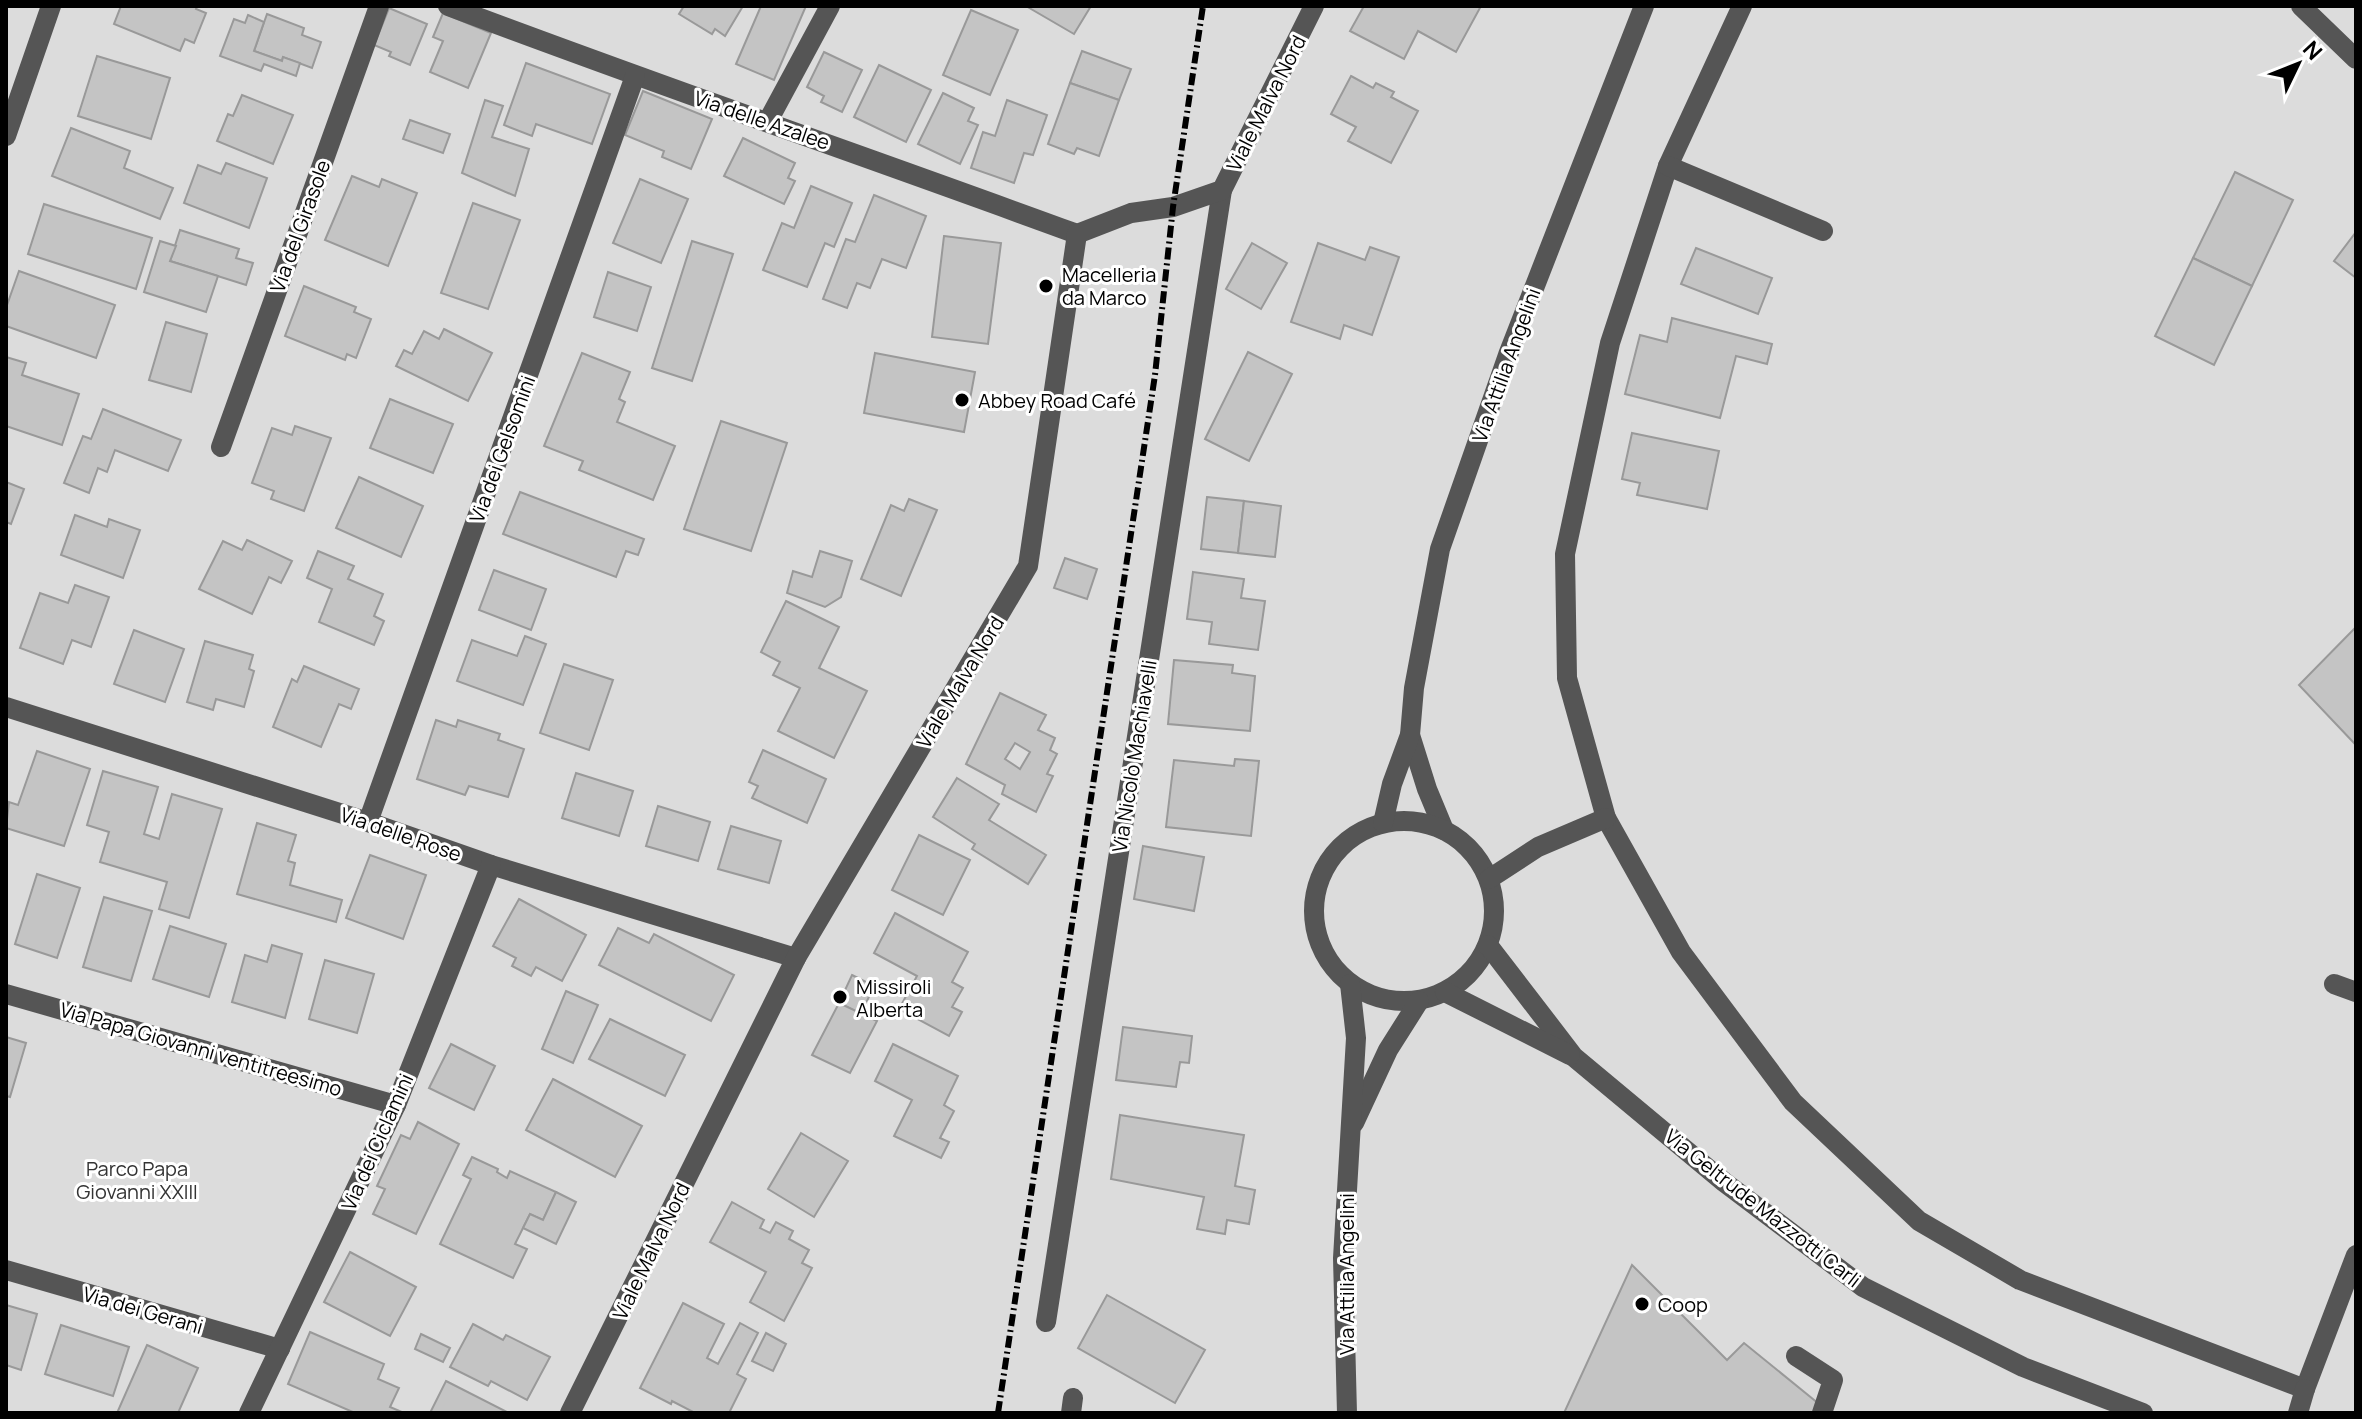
<svg xmlns="http://www.w3.org/2000/svg" width="2362" height="1419" font-family="Manrope,sans-serif">
<rect width="100%" height="100%" fill="#fff"/>
<rect fill="#dcdcdc" x="6" y="6" width="2350" height="1407"/>
<g fill="#c4c4c4" stroke="#999" stroke-width="2" fill-rule="evenodd">
<polygon points="121,6 197,6 196,9 206,13 194,43 185,39 180,51 114,24"/>
<polygon points="684,6 743,6 725,36 715,29 712,34 679,14"/>
<polygon points="761,6 806,6 774,80 736,64"/>
<polygon points="1026,6 1091,6 1074,34"/>
<polygon points="1364,6 1481,6 1456,52 1418,31 1404,59 1350,31"/>
<polygon points="389,8 427,24 410,65 389,56 391,52 374,45"/>
<polygon points="971,10 1018,30 990,95 943,75"/>
<polygon points="443,13 491,33 468,88 430,72 443,41 433,37"/>
<polygon points="267,14 304,28 302,35 321,42 312,68 283,57 282,61 254,51"/>
<polygon points="248,15 264,22 254,51 282,61 283,57 300,63 296,76 264,64 261,71 220,56 234,19 245,23"/>
<polygon points="1082,51 1131,69 1119,100 1070,83"/>
<polygon points="824,52 862,70 842,112 821,102 824,96 807,87"/>
<polygon points="97,56 170,78 151,139 78,116"/>
<polygon points="526,63 610,94 592,144 536,124 532,136 504,125"/>
<polygon points="879,65 931,90 906,142 854,117"/>
<polygon points="1351,76 1373,88 1376,83 1394,92 1391,97 1418,111 1391,163 1348,141 1356,127 1331,114"/>
<polygon points="1070,83 1119,100 1099,156 1077,148 1074,154 1048,144"/>
<polygon points="643,91 712,119 691,169 662,157 664,151 625,135"/>
<polygon points="943,93 974,108 968,121 978,125 960,164 918,144"/>
<polygon points="242,95 293,115 273,164 217,141 228,114 233,116"/>
<polygon points="485,100 503,106 492,137 529,149 515,196 462,173"/>
<polygon points="1007,100 1047,115 1033,155 1024,153 1014,183 971,168 983,132 995,136"/>
<polygon points="410,120 450,134 443,153 403,139"/>
<polygon points="71,128 130,151 124,168 173,188 160,219 52,176"/>
<polygon points="743,138 795,163 788,178 795,181 784,204 724,176"/>
<polygon points="226,163 267,178 249,228 184,203 198,165 221,174"/>
<polygon points="2235,172 2293,200 2252,286 2193,258"/>
<polygon points="352,176 379,187 382,179 417,193 388,266 325,240"/>
<polygon points="640,179 688,199 661,263 613,243"/>
<polygon points="811,186 852,203 834,247 825,243 807,287 763,270 782,223 794,228"/>
<polygon points="874,195 926,216 906,268 882,259 870,288 857,283 847,308 823,299 846,239 855,242"/>
<polygon points="473,203 520,220 488,309 441,293"/>
<polygon points="44,204 152,238 136,289 28,254"/>
<polygon points="180,230 239,249 236,258 253,263 246,285 170,261"/>
<polygon points="2356,232 2356,278 2334,261"/>
<polygon points="944,236 1001,243 988,344 932,337"/>
<polygon points="160,241 176,246 170,261 218,276 206,312 144,292"/>
<polygon points="692,241 733,254 692,381 652,368"/>
<polygon points="1252,243 1287,263 1261,309 1226,289"/>
<polygon points="1318,243 1365,260 1370,247 1399,257 1372,335 1344,325 1340,339 1291,322"/>
<polygon points="1696,248 1772,278 1758,314 1681,284"/>
<polygon points="2193,258 2252,286 2214,365 2155,336"/>
<polygon points="19,271 115,305 96,358 6,326 6,308"/>
<polygon points="608,272 651,287 637,331 594,317"/>
<polygon points="304,286 356,307 354,312 371,319 356,358 347,354 345,360 285,336"/>
<polygon points="1672,318 1772,344 1767,364 1736,356 1720,418 1625,394 1640,335 1667,342"/>
<polygon points="166,322 207,334 191,392 149,380"/>
<polygon points="444,329 492,353 468,401 396,366 404,350 412,354 424,331 439,339"/>
<polygon points="1248,352 1292,374 1249,461 1205,439"/>
<polygon points="582,353 630,372 619,399 625,402 617,422 675,446 653,500 579,470 583,461 544,446"/>
<polygon points="875,353 975,372 964,432 864,413"/>
<polygon points="6,357 26,363 22,375 79,394 62,445 6,426"/>
<polygon points="390,399 453,424 433,473 370,448"/>
<polygon points="103,409 181,440 168,471 115,450 107,472 98,468 89,493 64,483 83,436 91,439"/>
<polygon points="721,421 787,443 751,551 684,529"/>
<polygon points="295,426 331,438 304,511 271,499 274,491 252,483 272,428 292,435"/>
<polygon points="1632,433 1719,451 1707,509 1637,495 1640,483 1622,479"/>
<polygon points="359,477 423,506 401,557 336,528"/>
<polygon points="6,482 24,489 11,524 6,522"/>
<polygon points="520,492 644,539 638,555 626,551 616,577 503,534"/>
<polygon points="1207,497 1244,501 1238,553 1201,549"/>
<polygon points="909,499 937,510 901,596 861,579 891,505 904,511"/>
<polygon points="1244,501 1281,506 1275,557 1238,553"/>
<polygon points="75,515 107,527 109,519 140,530 123,578 61,555"/>
<polygon points="247,540 292,561 281,583 269,577 252,614 199,589 223,541 242,550"/>
<polygon points="318,551 354,566 348,579 383,594 374,616 384,621 374,645 319,622 332,589 307,578"/>
<polygon points="820,551 852,561 841,597 825,607 787,593 793,571 812,577"/>
<polygon points="1065,558 1097,569 1087,599 1054,588"/>
<polygon points="494,570 546,589 531,630 479,610"/>
<polygon points="1193,572 1244,579 1241,598 1265,601 1258,650 1209,644 1212,622 1187,619"/>
<polygon points="75,585 109,597 91,647 72,640 63,664 20,648 40,593 68,603"/>
<polygon points="786,601 839,627 819,668 867,691 834,758 778,731 800,688 773,675 780,662 761,652"/>
<polygon points="2356,627 2356,741 2354,743 2299,685"/>
<polygon points="134,630 184,649 165,702 114,684"/>
<polygon points="525,636 546,644 523,705 457,681 472,640 517,656"/>
<polygon points="205,641 253,655 249,669 254,671 244,707 216,699 213,710 187,702"/>
<polygon points="1174,660 1233,665 1232,673 1255,676 1250,731 1168,724"/>
<polygon points="564,664 613,680 589,750 540,733"/>
<polygon points="304,666 359,689 351,709 339,704 321,747 273,727 292,679 297,682"/>
<path d="M1000 693 1046 715 1038 730 1055 738 1050 750 1057 754 1047 774 1053 776 1036 812 1002 794 1005 785 966 764ZM1015 743 1030 752 1020 769 1005 759Z"/>
<polygon points="436,720 456,727 458,720 500,734 498,740 524,749 508,797 469,786 465,795 417,779"/>
<polygon points="763,750 826,779 807,823 752,798 758,786 749,782"/>
<polygon points="37,751 90,769 64,846 6,828 9,802 18,805"/>
<polygon points="1235,759 1259,761 1251,836 1166,827 1174,760 1234,766"/>
<polygon points="103,771 158,787 144,834 159,839 172,794 222,809 189,918 159,909 167,882 100,862 109,832 87,825"/>
<polygon points="576,773 633,791 619,836 562,818"/>
<polygon points="957,778 999,804 989,820 1046,855 1028,884 972,849 975,844 933,817"/>
<polygon points="658,806 710,822 698,861 646,846"/>
<polygon points="257,823 296,835 288,861 295,863 290,885 342,900 336,922 237,894"/>
<polygon points="731,826 781,841 769,883 718,869"/>
<polygon points="919,835 970,860 943,915 892,890"/>
<polygon points="1143,846 1204,857 1194,911 1134,899"/>
<polygon points="370,855 426,875 403,939 346,918"/>
<polygon points="37,874 80,888 57,958 15,944"/>
<polygon points="104,897 152,911 131,981 83,967"/>
<polygon points="519,899 586,935 562,981 536,967 531,976 512,966 516,958 493,946"/>
<polygon points="895,913 968,952 952,982 963,988 952,1007 962,1012 949,1036 899,1009 917,976 874,953"/>
<polygon points="170,926 226,944 209,997 153,979"/>
<polygon points="618,928 649,943 654,934 734,975 711,1021 599,965"/>
<polygon points="272,945 302,954 285,1018 232,1002 245,955 267,962"/>
<polygon points="325,960 374,974 357,1033 309,1019"/>
<polygon points="852,975 874,986 861,1014 839,1003"/>
<polygon points="566,991 598,1005 573,1063 542,1049"/>
<polygon points="839,1003 877,1021 850,1073 812,1055"/>
<polygon points="610,1019 685,1055 665,1096 589,1059"/>
<polygon points="1123,1027 1192,1036 1189,1063 1180,1062 1176,1087 1116,1080"/>
<polygon points="6,1037 26,1043 10,1097 6,1096"/>
<polygon points="451,1044 495,1066 474,1110 429,1088"/>
<polygon points="893,1044 958,1076 944,1105 954,1111 940,1138 949,1142 941,1158 894,1136 912,1100 875,1081"/>
<polygon points="553,1079 642,1126 615,1177 526,1130"/>
<polygon points="1120,1115 1244,1135 1235,1186 1255,1190 1249,1224 1227,1220 1225,1234 1197,1229 1204,1197 1111,1179"/>
<polygon points="418,1122 459,1144 416,1234 373,1214 385,1189 377,1186 401,1135 410,1139"/>
<polygon points="801,1133 848,1161 814,1217 768,1189"/>
<polygon points="472,1157 498,1169 497,1172 507,1178 510,1171 556,1192 543,1220 530,1214 515,1244 527,1249 513,1278 440,1244 471,1179 463,1175"/>
<polygon points="556,1192 576,1202 556,1244 523,1228 530,1214 543,1220"/>
<polygon points="732,1202 764,1220 760,1228 770,1233 776,1222 793,1231 789,1239 809,1250 802,1263 812,1268 784,1321 750,1302 766,1272 710,1242"/>
<polygon points="350,1252 416,1287 390,1336 324,1302"/>
<polygon points="1632,1265 1727,1360 1744,1343 1824,1408 1822,1413 1564,1413"/>
<polygon points="1107,1295 1205,1350 1175,1403 1078,1348"/>
<polygon points="683,1303 724,1324 707,1358 718,1364 740,1323 758,1333 737,1374 746,1379 729,1413 695,1413 672,1401 671,1404 640,1388"/>
<polygon points="6,1305 37,1314 21,1370 6,1365"/>
<polygon points="473,1324 503,1340 506,1335 550,1357 527,1400 491,1381 488,1386 450,1367"/>
<polygon points="61,1325 129,1347 113,1396 45,1374"/>
<polygon points="310,1332 384,1364 378,1379 399,1388 390,1407 404,1413 355,1413 288,1384"/>
<polygon points="766,1333 786,1344 773,1371 752,1361"/>
<polygon points="421,1334 450,1348 443,1362 415,1349"/>
<polygon points="147,1345 198,1368 178,1413 117,1413"/>
<polygon points="446,1381 507,1412 506,1413 430,1413"/>
</g>
<g fill="none" stroke-linecap="round" stroke-linejoin="round">
<g stroke="#555" stroke-width="20">
<path d="M448 6C657 85 867 157 1077 234"/>
<polyline points="1742,6 1668,166 1610,343 1565,554 1567,678 1606,818 1681,952 1793,1102 1919,1221 2020,1280 2305,1389 2356,1255"/>
<polyline points="2301,6 2356,59"/>
<polyline points="768,121 830,6"/>
<polyline points="6,136 51,6"/>
<polyline points="1668,166 1823,231"/>
<polyline points="221,447 379,6"/>
<polyline points="6,707 368,822 491,865 796,958"/>
<polyline points="1410,735 1427,789 1444,830"/>
<circle cx="1404" cy="911" r="90"/>
<polyline points="368,822 635,76"/>
<polyline points="1383,823 1392,784 1410,735 1414,688 1440,549 1508,355 1644,6"/>
<polyline points="1489,879 1538,847 1606,818"/>
<polyline points="1488,945 1574,1057 1724,1182 1863,1287 2023,1367 2143,1413"/>
<polyline points="2334,984 2356,992"/>
<polyline points="1445,992 1570,1055"/>
<polyline points="6,994 396,1105"/>
<polyline points="1354,1123 1388,1050 1419,1001"/>
<polyline points="6,1270 280,1349"/>
<polyline points="1046,1322 1222,190"/>
<polyline points="1796,1356 1833,1380 1822,1413"/>
<polyline points="249,1413 396,1105 491,865"/>
<polyline points="570,1413 796,958 1028,566 1077,234 1131,213 1173,207 1222,190 1314,6"/>
<polyline points="1071,1413 1073,1398"/>
<polyline points="1347,1413 1343,1258 1356,1038 1350,984"/>
<polyline points="2298,1413 2305,1389"/>
</g>
<polyline stroke="#000" stroke-width="6" stroke-dasharray="12 4 2 4" stroke-linecap="butt" points="998,1413 1155,375 1173,207 1203,6"/>
</g>
<g fill="#000" stroke="#fff" stroke-width="3">
<circle cx="1046" cy="286" r="8"/>
<circle cx="962" cy="400" r="8"/>
<circle cx="840" cy="997" r="8"/>
<circle cx="1642" cy="1304" r="8"/>
</g>
<g text-anchor="middle" dominant-baseline="central" stroke-width="6" stroke-linejoin="round" paint-order="stroke">
<g font-size="20" fill="#000" stroke="#fff">
<text transform="translate(1266 103) rotate(-63)">Viale Malva Nord</text>
<text transform="translate(762 120) rotate(19)">Via delle Azalee</text>
<text transform="translate(300 226) rotate(-70)">Via del Girasole</text>
<text transform="translate(1506 365) rotate(-70)">Via Attilia Angelini</text>
<text transform="translate(502 449) rotate(-70)">Via dei Gelsomini</text>
<text transform="translate(960 682) rotate(-59)">Viale Malva Nord</text>
<text transform="translate(1134 756) rotate(-81)">Via Nicolò Machiavelli</text>
<text transform="translate(401 834) rotate(19)">Via delle Rose</text>
<text transform="translate(201 1049) rotate(16)">Via Papa Giovanni ventitreesimo</text>
<text transform="translate(377 1142) rotate(-66)">Via dei Ciclamini</text>
<text transform="translate(1763 1208) rotate(38)">Via Geltrude Mazzotti Carli</text>
<text transform="translate(651 1251) rotate(-64)">Viale Malva Nord</text>
<text transform="translate(1346 1274) rotate(-90)">Via Attilia Angelini</text>
<text transform="translate(143 1310) rotate(16)">Via dei Gerani</text>
</g>
<g font-size="20" fill="#000" stroke="#fff" text-anchor="start">
<text x="1062" y="274">Macelleria<tspan x="1062" dy="23">da Marco</tspan></text>
<text x="978" y="400">Abbey Road Café</text>
<text x="856" y="986">Missiroli<tspan x="856" dy="23">Alberta</tspan></text>
<text x="1658" y="1304">Coop</text>
</g>
<g font-size="20" fill="#333" stroke="#fff">
<text x="137" y="1168">Parco Papa<tspan x="137" dy="23">Giovanni XXIII</tspan></text>
</g>
</g>
<rect width="2362" height="1419" fill="none" stroke="#000000" stroke-width="16"/>
<g transform="translate(2298 64) rotate(47)" stroke="#ffffff" stroke-width="6" paint-order="stroke">
<path d="M0-6L14 30L0 20L-14 30Z" fill="#000000"/>
<text y="-12" font-size="22" font-weight="bold" text-anchor="middle" fill="#000000">N</text>
</g>
</svg>
